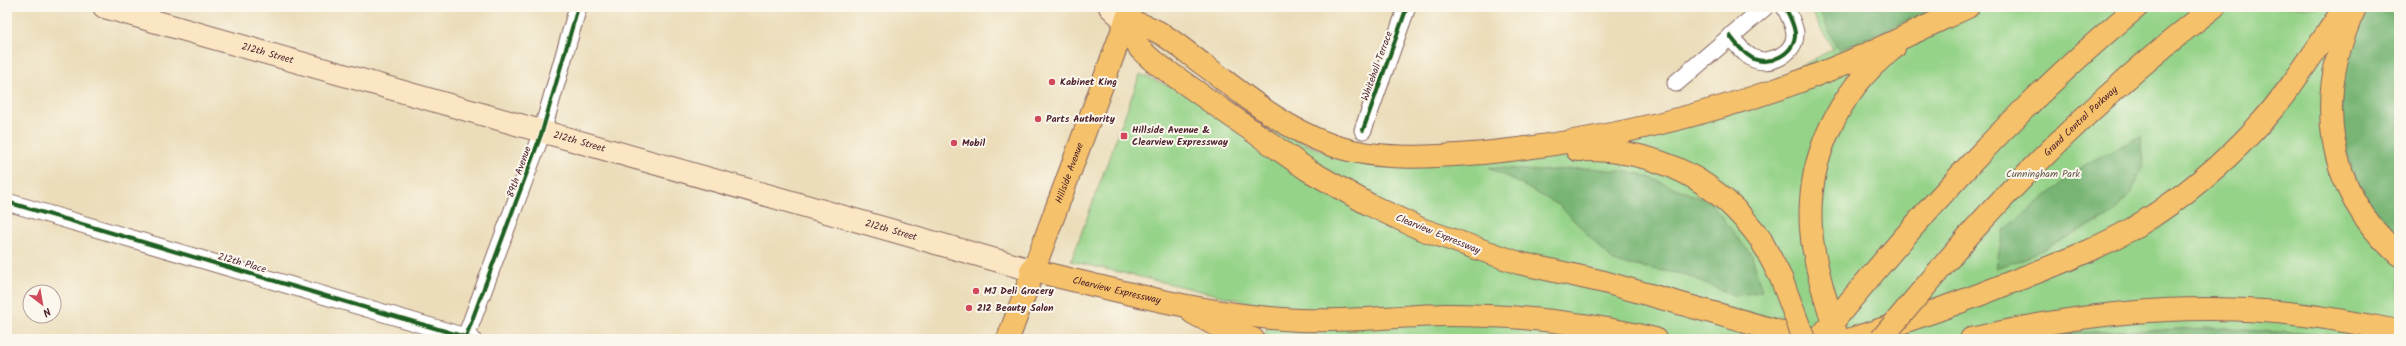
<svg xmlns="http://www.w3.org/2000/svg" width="2406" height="346" font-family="Kalam,sans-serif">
<rect width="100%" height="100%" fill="#fbf7ec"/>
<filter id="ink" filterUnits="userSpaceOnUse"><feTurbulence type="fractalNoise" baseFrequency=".025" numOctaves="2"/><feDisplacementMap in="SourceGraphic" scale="8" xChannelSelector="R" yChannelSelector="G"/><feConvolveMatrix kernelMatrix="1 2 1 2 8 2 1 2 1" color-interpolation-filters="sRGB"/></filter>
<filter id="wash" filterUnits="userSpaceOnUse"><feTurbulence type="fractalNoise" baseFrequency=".012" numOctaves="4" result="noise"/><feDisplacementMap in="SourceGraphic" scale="16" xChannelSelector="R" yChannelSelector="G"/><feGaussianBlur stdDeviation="0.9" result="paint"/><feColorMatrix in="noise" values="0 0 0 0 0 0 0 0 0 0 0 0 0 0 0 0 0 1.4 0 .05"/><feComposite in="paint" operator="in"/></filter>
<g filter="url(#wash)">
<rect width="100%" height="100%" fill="#ebddb9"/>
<polygon fill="#95d388" stroke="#70795a" points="1808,7 2399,7 2399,339 1263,339 1274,308 1071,261 1140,74 1339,158 1377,165 1640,140 1640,136 1694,124 1833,49"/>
<g fill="#78b574" stroke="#616a50">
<polygon points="1818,7 1938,7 1838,50"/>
<polygon points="2371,7 2399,7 2399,240 2387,229 2356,185 2341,126 2341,79 2351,34"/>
<polygon points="2141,136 2144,164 2131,193 2111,215 2031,256 1996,268 2003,231 2086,164"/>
<polygon points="1489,167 1537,171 1589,168 1638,173 1710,202 1752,256 1762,291 1735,296 1687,275 1614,262 1559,205"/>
<polygon points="2210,328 2331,335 2348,339 2038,339 2062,333"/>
</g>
</g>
<g filter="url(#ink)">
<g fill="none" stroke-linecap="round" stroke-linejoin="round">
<g stroke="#82625d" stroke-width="19">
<g id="street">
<path d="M1730 36C1736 44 1743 53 1752 58 1768 67 1796 54 1795 33 1794 24 1789 15 1785 7"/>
<polyline points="1676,83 1765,7"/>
<polyline points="1363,130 1407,7"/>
<polyline points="7,202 472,339"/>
<polyline points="465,339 542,132 578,7"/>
</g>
</g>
<g stroke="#82625d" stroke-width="24">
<g id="secondary">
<path id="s1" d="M104 7 1031 270"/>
<polyline points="1110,7 1126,22"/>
</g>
</g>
<g stroke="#82625d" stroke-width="24">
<g id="primary">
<path id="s2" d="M1008 339 1131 7"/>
</g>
</g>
<g stroke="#82625d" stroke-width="24">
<g id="highway">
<path d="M2355 8C2314 96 2324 189 2399 255"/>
<path d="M1577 150C1654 148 1716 177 1761 240"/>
<path id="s3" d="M1970 234C2045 151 2125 75 2214 7"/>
<path id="s4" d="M1031 270C1120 291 1208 316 1299 320 1348 322 1396 316 1445 315 1515 315 1586 322 1655 339"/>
<polyline points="1193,313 1227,331 1253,339"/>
<path d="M1836 333C1827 303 1816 271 1812 239 1803 166 1836 92 1894 48"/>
<path d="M1806 339 1604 282 1519 263 1421 229 1370 205 1308 170 1153 61 1140 49 1126 22C1156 23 1180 48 1204 65 1242 93 1280 126 1326 143 1375 162 1431 157 1483 153 1585 143 1687 121 1784 87 1847 65 1908 35 1968 7"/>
<path d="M1819 339C1916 219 2018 105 2137 7"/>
<path d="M1851 339C1909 321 1965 301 2022 278 2061 263 2101 247 2137 226 2181 199 2223 164 2258 126 2291 90 2317 47 2345 7"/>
<path d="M1971 339C2067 316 2165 304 2264 311 2310 314 2354 323 2399 331"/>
</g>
</g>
<use href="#street" stroke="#fff" stroke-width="17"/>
<use href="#secondary" stroke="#fbe6c4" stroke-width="22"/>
<use href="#primary" stroke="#f5c16b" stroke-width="22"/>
<use href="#highway" stroke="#f5c16b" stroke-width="22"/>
<g stroke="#82625d" stroke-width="24" stroke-linecap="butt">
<g id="highway-bridge">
<polyline points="1761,240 1781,278 1804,339"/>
<polyline points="1881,339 1970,234"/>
</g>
</g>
<use href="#highway-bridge" stroke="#f5c16b" stroke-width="22"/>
<g stroke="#fbf7ec" stroke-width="6">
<g id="cycleway">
<path d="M1730 36C1736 44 1743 53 1752 58 1768 67 1796 54 1795 33 1794 24 1789 15 1785 7"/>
<polyline points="1363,130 1407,7"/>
<polyline points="7,202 472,339"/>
<polyline points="465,339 542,132 578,7"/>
</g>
</g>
<use href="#cycleway" stroke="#1b5e20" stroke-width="4"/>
</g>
</g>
<g fill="#d1495b" stroke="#fbf7ec" stroke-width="1.5">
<circle cx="1052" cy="82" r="4"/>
<circle cx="1038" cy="119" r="4"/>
<rect x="1120" y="132" width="8" height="8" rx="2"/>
<circle cx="954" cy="143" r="4"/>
<circle cx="976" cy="291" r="4"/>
<circle cx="969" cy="308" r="4"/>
</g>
<g text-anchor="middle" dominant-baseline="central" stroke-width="4" stroke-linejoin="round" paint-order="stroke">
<g font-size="10" fill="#4a1f2b" stroke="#fbf7ec">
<text stroke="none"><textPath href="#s1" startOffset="170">212th Street</textPath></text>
<text transform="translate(1377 66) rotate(-70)">Whitehall Terrace</text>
<text stroke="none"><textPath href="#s3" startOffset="158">Grand Central Parkway</textPath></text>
<text stroke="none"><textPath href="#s1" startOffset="494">212th Street</textPath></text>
<text transform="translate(519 172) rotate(-70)">89th Avenue</text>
<text stroke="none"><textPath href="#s2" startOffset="177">Hillside Avenue</textPath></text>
<text stroke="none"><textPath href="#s1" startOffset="818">212th Street</textPath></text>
<text transform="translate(1438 234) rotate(22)">Clearview Expressway</text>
<text transform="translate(242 263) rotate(16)">212th Place</text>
<text stroke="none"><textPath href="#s4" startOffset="88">Clearview Expressway</textPath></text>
</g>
<g font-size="10" font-weight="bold" fill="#4a1f2b" stroke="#fbf7ec" text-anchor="start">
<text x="1060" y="82">Kabinet King</text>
<text x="1046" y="119">Parts Authority</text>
<text x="1132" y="130">Hillside Avenue &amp;<tspan x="1132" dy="12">Clearview Expressway</tspan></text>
<text x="962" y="143">Mobil</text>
<text x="984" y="291">MJ Deli Grocery</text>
<text x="977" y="308">212 Beauty Salon</text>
</g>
<g font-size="10" fill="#605547" stroke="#fbf7ec">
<text x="2043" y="174">Cunningham Park</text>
</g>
</g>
<rect width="2406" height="346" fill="none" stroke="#fbf7ec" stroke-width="24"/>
<g transform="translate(42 304) rotate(149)"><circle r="19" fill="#fbf7ec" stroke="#b4a19f"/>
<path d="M0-3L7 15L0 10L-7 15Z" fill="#d1495b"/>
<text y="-6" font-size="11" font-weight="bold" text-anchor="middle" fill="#4a1f2b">N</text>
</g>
</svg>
